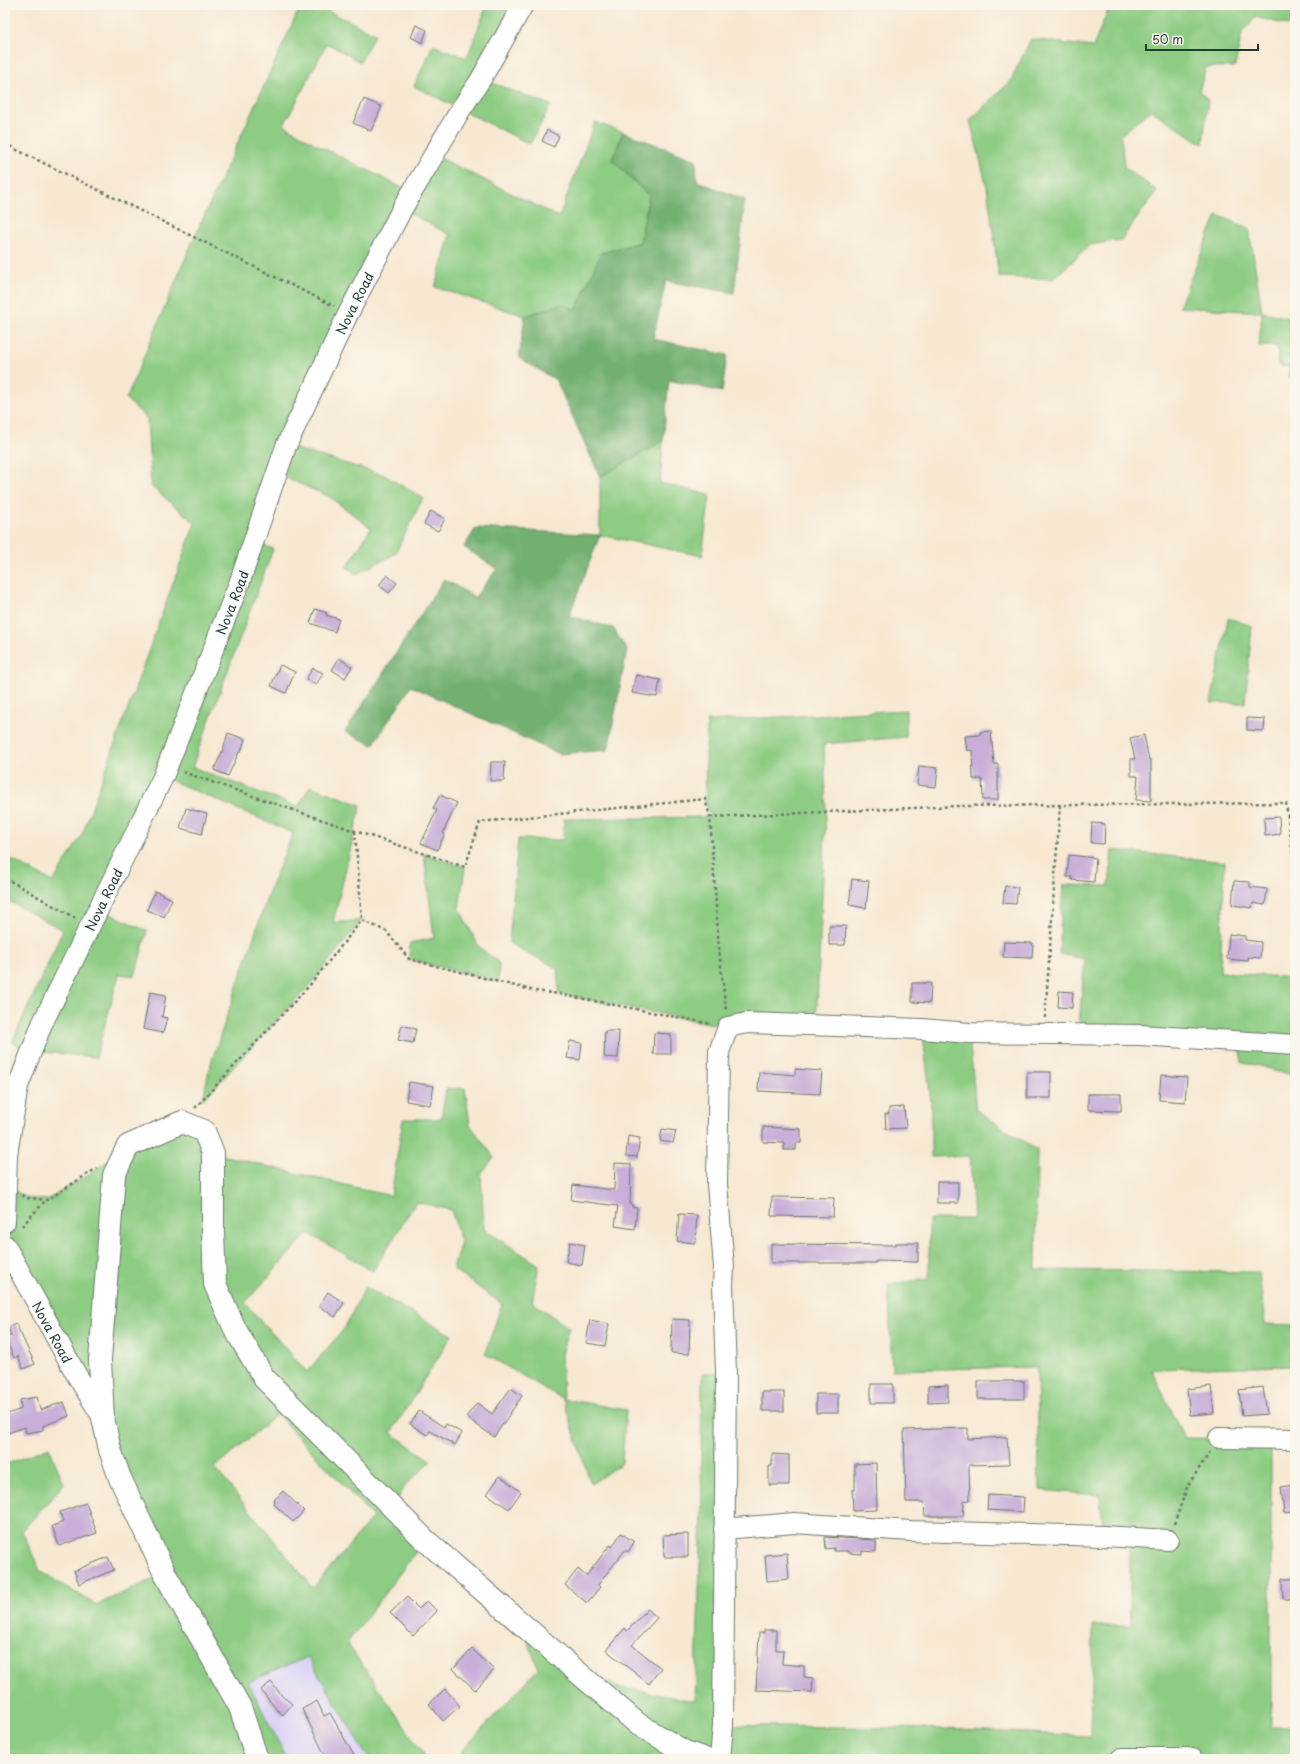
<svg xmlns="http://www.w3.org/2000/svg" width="1300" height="1764" font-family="'Playpen Sans',sans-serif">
<rect width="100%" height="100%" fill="#fbf7ec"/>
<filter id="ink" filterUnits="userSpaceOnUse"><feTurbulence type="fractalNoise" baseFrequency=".025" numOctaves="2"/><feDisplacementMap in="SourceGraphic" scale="8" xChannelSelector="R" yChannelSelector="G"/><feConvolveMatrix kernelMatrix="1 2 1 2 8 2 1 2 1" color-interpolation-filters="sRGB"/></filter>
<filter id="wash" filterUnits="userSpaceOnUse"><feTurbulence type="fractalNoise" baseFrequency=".012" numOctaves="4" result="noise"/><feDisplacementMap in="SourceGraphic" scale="16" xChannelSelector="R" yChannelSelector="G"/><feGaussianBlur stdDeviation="0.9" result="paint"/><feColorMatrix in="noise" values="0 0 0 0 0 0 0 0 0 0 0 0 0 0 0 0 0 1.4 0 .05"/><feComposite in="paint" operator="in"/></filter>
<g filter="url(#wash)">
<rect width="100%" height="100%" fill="#f7e8d2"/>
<polygon fill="#ded5f5" points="309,1657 369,1759 287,1759 248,1682"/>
<g fill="#8dcc83" stroke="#56845c" fill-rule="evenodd">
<polygon points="301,5 316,5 375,34 360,62 327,43 284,125 319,146 411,192 434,155 559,217 595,122 623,132 612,160 649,196 640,242 601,253 576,310 562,304 525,316 435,287 450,235 402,209 286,446 384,475 423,498 395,554 356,574 347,567 371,528 330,497 277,474 254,541 273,549 192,767 298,807 310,786 361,805 333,923 362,920 309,986 203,1100 209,1069 270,889 293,833 163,777 105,911 147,931 135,976 119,974 96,1057 31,1051 12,1042 63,930 5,899 5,856 53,882 82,835 195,523 151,486 147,418 126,399 194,238"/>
<polygon points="487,5 523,5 481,79 551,105 530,144 414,86 433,45 467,58"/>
<polygon points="1110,5 1295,5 1295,27 1256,17 1242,32 1235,67 1206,67 1199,91 1208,100 1203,144 1151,110 1121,135 1124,167 1157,191 1121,240 1090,245 1053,279 999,277 987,187 970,120 1010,82 1031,39 1093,47"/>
<polygon points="1217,215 1249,228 1262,312 1295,319 1295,378 1289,377 1289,367 1278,365 1277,346 1259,346 1262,312 1179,307"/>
<polygon points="663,441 660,483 710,495 702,556 600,535 600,477"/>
<polygon points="1228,618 1252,626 1245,703 1211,703"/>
<polygon points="906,710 906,737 824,744 826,812 816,1025 728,1027 559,994 557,968 509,943 518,839 563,840 564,819 710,817 705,799 707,721"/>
<polygon points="1112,850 1225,862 1220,972 1282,977 1295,981 1295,1076 1256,1065 1242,1063 1239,1043 1078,1034 1085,959 1059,954 1063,885 1109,886"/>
<polygon points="424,854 465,867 459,908 479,947 499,963 498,982 409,959 410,943 434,938"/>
<polygon points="922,1029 969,1033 976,1110 1037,1150 1036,1270 1259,1272 1265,1324 1295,1325 1295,1366 1151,1369 1185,1438 1271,1439 1271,1727 1295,1727 1295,1759 469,1759 461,1752 538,1669 522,1623 560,1657 617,1687 695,1701 702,1511 701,1463 702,1373 726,1373 723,1725 944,1729 1091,1736 1093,1626 1130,1626 1130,1538 1104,1536 1100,1495 1039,1490 1037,1367 892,1370 888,1284 929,1279 929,1219 974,1219 970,1156 931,1157 931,1102"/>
<path d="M465 1088 470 1125 494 1157 481 1175 484 1229 539 1265 532 1302 569 1328 561 1354 563 1399 626 1410 622 1463 591 1484 563 1399 485 1354 502 1304 453 1269 461 1241 451 1210 416 1202 373 1271 308 1233 245 1303 307 1372 344 1329 365 1287 452 1335 391 1433 431 1461 405 1486 393 1507 425 1540 347 1643 427 1759H369L308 1657 248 1682 287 1759H5V1498L7 1497 5 1491V1465L49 1447 64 1484 22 1531 40 1571 96 1605 165 1574 110 1450 5 1245V1185L27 1198 47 1200 88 1175 128 1146 182 1122 213 1153 391 1196 403 1119H441L446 1089ZM277 1414 373 1517 313 1588 215 1468Z"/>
</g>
<g fill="#72b071" stroke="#487652">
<polygon points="623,132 696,160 697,181 745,200 734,293 666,281 653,339 727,355 722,392 669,380 663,441 600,477 556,380 519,358 525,316 562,304 576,310 601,253 640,242 649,196 612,160"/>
<polygon points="476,528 600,535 569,616 613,628 627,650 608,750 559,754 411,686 373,745 345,732 444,579 475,597 497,569 464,547"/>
</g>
<g id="blocks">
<g fill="#c8aed8">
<polygon points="416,25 427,30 422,43 411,37"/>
<polygon points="364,99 382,107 371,131 353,123"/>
<polygon points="547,130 559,136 554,147 542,141"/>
<polygon points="431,511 445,519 438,531 424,524"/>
<polygon points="387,575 397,583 389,593 379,585"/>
<polygon points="315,609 327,613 326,615 339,619 335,632 310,623"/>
<polygon points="339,658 352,667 345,678 332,670"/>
<polygon points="280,665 295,672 286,693 271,686"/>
<polygon points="313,668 323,673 316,685 306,679"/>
<polygon points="636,675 660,680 657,697 632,693"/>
<polygon points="1247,718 1265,719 1264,731 1247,730"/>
<polygon points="991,731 994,764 998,764 998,800 983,800 982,779 973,779 972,750 967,751 965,736 980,735 980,732"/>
<polygon points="228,733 245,739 241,752 239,752 228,776 214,770 224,747"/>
<polygon points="1144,735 1149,760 1151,760 1151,801 1136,800 1138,776 1131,776 1131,759 1135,759 1130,738"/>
<polygon points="491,762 505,762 504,781 490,781"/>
<polygon points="919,766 938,768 936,787 917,785"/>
<polygon points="440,795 457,803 443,833 445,834 437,850 421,843 437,810 433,808"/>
<polygon points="186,808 207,814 202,834 180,828"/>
<polygon points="1279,817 1280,834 1265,836 1264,818"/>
<polygon points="1092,823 1105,824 1104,844 1091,843"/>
<polygon points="1069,855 1096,858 1094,882 1072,880 1072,877 1067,877"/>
<polygon points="852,879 869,881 866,908 849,905"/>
<polygon points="1234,881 1250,882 1250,887 1267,889 1265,905 1253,903 1252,908 1232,905"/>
<polygon points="1005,886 1018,887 1016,904 1003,903"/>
<polygon points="155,891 172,899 164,917 147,910"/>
<polygon points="829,926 846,926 845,945 829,945"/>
<polygon points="1229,934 1245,936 1245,940 1261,942 1260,958 1248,957 1248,961 1227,959"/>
<polygon points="1004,942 1033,943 1032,958 1003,957"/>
<polygon points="912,983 931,983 930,1003 912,1002"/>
<polygon points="1059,991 1073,992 1072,1008 1058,1007"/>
<polygon points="150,992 166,995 162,1017 167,1018 163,1033 143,1029"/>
<polygon points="402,1025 416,1029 413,1043 398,1040"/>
<polygon points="605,1031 619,1031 618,1058 604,1057"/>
<polygon points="654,1033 671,1034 671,1054 653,1054"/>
<polygon points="570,1041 582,1043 580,1060 567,1058"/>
<polygon points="795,1069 822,1071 820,1094 758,1091 759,1072 795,1075"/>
<rect x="1027" y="1072" width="24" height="26"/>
<polygon points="1161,1075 1187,1077 1185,1102 1159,1100"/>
<polygon points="409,1082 434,1086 430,1105 406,1101"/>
<polygon points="1088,1094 1121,1094 1121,1111 1088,1110"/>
<polygon points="904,1107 906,1128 886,1129 885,1114 889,1114 889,1108"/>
<polygon points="763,1127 801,1129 801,1143 796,1143 796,1150 784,1150 784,1143 763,1142"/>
<polygon points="662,1129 676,1131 673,1143 660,1141"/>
<polygon points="628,1136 640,1138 637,1157 626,1156"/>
<polygon points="615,1163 631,1164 630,1204 632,1204 632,1207 637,1208 635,1229 615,1226 618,1206 571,1200 573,1185 614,1190"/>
<rect x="937" y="1182" width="21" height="21"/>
<polygon points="772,1197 834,1198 833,1217 771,1216"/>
<polygon points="679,1214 697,1215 695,1243 677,1241"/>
<polygon points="570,1242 585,1245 582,1265 566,1262"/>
<polygon points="896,1243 918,1243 918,1262 876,1261 876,1263 771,1263 771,1244 896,1245"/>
<polygon points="328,1292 344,1303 335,1317 319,1306"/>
<polygon points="672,1319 690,1320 689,1354 671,1353"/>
<polygon points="590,1320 609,1324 605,1346 586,1343"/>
<polygon points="16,1324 35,1364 23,1369 18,1356 14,1358 5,1338 11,1336 8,1327"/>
<rect x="978" y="1381" width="46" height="18"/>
<rect x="871" y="1384" width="22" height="19"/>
<polygon points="948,1385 948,1402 928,1403 928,1386"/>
<polygon points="1211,1386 1214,1413 1190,1415 1187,1389"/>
<polygon points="1263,1387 1267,1414 1242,1416 1239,1390"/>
<polygon points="511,1388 522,1396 494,1437 466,1417 477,1403 492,1414"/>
<rect x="762" y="1392" width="22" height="19"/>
<rect x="816" y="1394" width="22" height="19"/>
<polygon points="37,1397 40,1410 64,1402 69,1416 43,1426 43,1430 26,1433 25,1427 5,1434 5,1415 21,1409 20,1400"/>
<polygon points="419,1411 444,1427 446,1424 462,1433 455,1445 430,1431 427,1435 410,1424"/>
<polygon points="968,1428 968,1439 1007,1437 1009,1464 969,1465 970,1500 964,1501 963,1516 925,1516 924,1502 906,1502 904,1430"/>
<polygon points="772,1454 789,1455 789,1485 769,1485 769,1466 772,1466"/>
<polygon points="876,1463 877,1510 853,1511 852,1490 855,1490 855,1464"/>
<polygon points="500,1476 521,1492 509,1509 487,1494"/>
<polygon points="1295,1485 1295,1512 1284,1513 1281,1487"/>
<polygon points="283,1491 304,1511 293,1522 274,1504 275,1502 274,1500"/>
<polygon points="988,1495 1024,1497 1023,1512 987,1510"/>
<polygon points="86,1503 97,1533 59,1546 52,1526 63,1522 60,1512"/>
<polygon points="621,1533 634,1542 628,1552 625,1550 598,1585 600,1587 587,1603 565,1585 578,1569 586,1576 610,1545 612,1547"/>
<polygon points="688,1534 688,1557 664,1557 663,1535"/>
<polygon points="825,1537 876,1540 876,1552 862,1551 862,1554 848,1553 848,1551 834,1551 834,1548 826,1549"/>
<polygon points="787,1553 789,1579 767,1581 765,1555"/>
<polygon points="108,1557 114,1570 79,1584 74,1571"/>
<polygon points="1282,1579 1295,1579 1295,1599 1283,1599"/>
<polygon points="407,1597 419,1609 427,1601 437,1611 413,1636 390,1613"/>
<polygon points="648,1609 657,1618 632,1645 661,1668 649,1684 606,1650 625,1628 627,1631"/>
<polygon points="764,1630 776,1630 776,1650 783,1650 782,1664 804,1666 804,1677 813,1678 812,1692 756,1690 759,1633 764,1633"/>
<polygon points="472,1649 494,1670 475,1690 453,1669"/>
<polygon points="271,1682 282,1696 292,1704 283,1715 277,1710 261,1690"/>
<polygon points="445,1689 460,1706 443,1721 429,1704"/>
<polygon points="317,1701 324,1716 330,1713 356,1759 329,1759 324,1753 302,1709"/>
</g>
</g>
</g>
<g filter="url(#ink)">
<use href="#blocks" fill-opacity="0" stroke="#6b796b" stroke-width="1"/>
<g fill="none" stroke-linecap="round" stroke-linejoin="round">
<g stroke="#6b796b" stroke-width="22">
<g id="minor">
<path id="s1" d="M5 1222 7 1155 18 1086 42 1024 163 777 240 581 286 446 348 314 402 209 461 109 481 79 523 5"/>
<path id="s2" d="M5 1245 76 1374 103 1418"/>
<polyline points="1219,1438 1295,1439"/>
<polyline points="724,1529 794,1523 910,1531 1104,1536 1168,1540"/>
<polyline points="720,1759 723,1725 726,1373 723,1285 724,1267 717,1184 719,1052 728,1027 747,1023 922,1029 969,1033 1140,1035 1295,1045"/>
</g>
</g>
<g stroke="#6b796b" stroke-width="24">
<g id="major">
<polyline points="257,1759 240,1707 165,1574 120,1478 110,1450 103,1418 100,1360 114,1175 128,1146 182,1122 204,1131 213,1153 213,1231 215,1284 235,1329 264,1378 425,1540 560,1657 638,1724 683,1751 705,1759"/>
<polyline points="1122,1759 1192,1759"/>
</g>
</g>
<g stroke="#6b796b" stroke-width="2.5" stroke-dasharray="3 3" stroke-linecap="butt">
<polyline points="5,144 334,306"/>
<polyline points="183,772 355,831 465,867 480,822 705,799 710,817 719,949 726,1011"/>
<polyline points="710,817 958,806 1286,803 1293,855 1295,856"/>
<polyline points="355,831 362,920 386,931 409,959 535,991 559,994 712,1024"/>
<polyline points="5,878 75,918"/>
<polyline points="1045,1018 1060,805"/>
<polyline points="195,1108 309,986 362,920"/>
<polyline points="22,1195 27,1198 47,1200 97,1168"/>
<polyline points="22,1226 46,1200"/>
<polyline points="1174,1524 1188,1485 1210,1452"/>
</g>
<use href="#minor" stroke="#fff" stroke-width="20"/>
<use href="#major" stroke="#fff" stroke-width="22"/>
</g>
</g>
<g text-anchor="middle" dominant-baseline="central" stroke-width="3" stroke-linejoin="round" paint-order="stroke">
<g font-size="13" fill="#1f3d34" stroke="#fbf7ec">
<text stroke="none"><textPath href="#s1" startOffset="990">Nova Road</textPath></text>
<text stroke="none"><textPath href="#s1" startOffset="666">Nova Road</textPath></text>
<text stroke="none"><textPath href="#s1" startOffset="342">Nova Road</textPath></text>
<text stroke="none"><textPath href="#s2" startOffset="99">Nova Road</textPath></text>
</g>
</g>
<rect width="1300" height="1764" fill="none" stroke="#fbf7ec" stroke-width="20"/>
<path d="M1146 44v6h112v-6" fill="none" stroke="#1f3d34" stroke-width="2"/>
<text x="1152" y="44" font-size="12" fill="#1f3d34" stroke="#fbf7ec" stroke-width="3" paint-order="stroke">50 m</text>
</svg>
